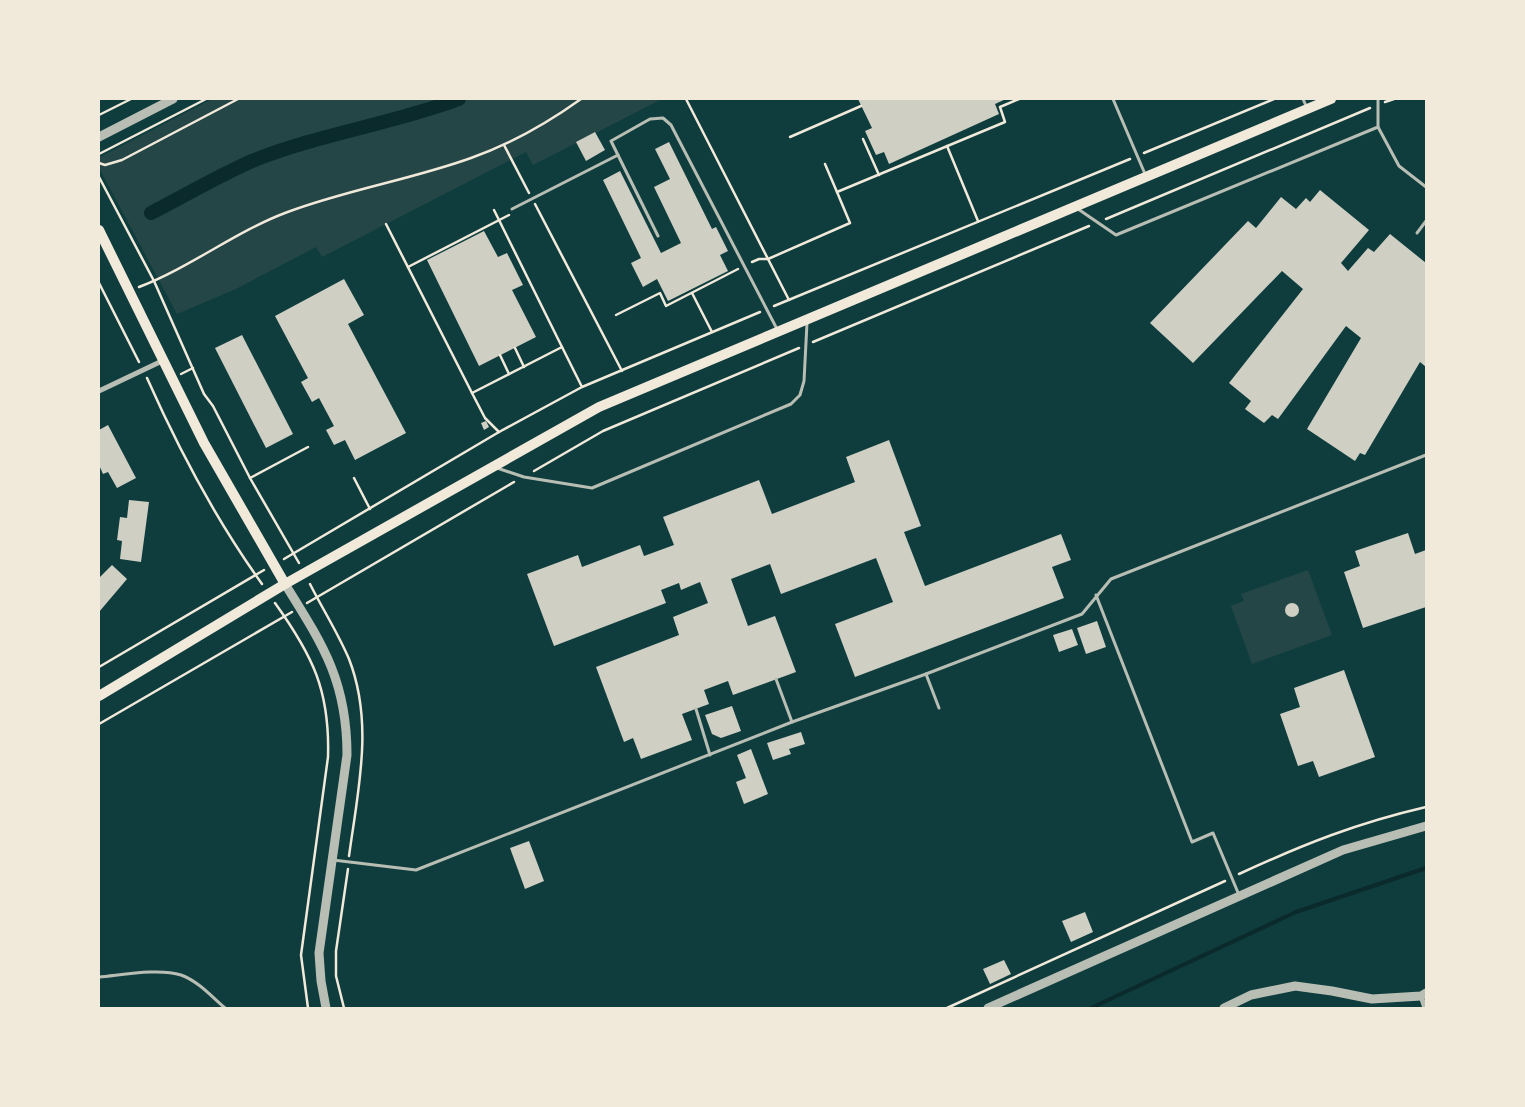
<svg xmlns="http://www.w3.org/2000/svg" width="1525" height="1107" font-family="'IBM Plex Sans',sans-serif">
<rect width="100%" height="100%" fill="#0f3d3e"/>
<g fill="#244646">
<polygon points="212,99 662,99 533,165 526,152 322,257 316,247 236,289 177,314 99,168 100,157"/>
<polygon points="1308,570 1332,635 1252,664 1231,606 1244,601 1241,594"/>
</g>
<g fill="none" stroke-linecap="round" stroke-linejoin="round">
<polyline stroke="#0a2a2b" stroke-width="4" points="1091,1008 1296,912 1426,868"/>
<path stroke="#0a2a2b" stroke-width="14" d="M151 213C184 196 218 176 252 161 319 134 392 124 459 99"/>
</g>
<g fill="#cfcfc3">
<polygon points="858,99 1006,99 995,104 999,114 889,164 884,152 876,155 865,131 872,128"/>
<polygon points="595,132 605,150 586,161 576,142"/>
<polygon points="669,142 712,229 716,227 728,251 720,255 728,271 668,301 657,279 643,287 631,263 641,258 603,180 620,171 661,253 681,243 654,187 670,179 655,149"/>
<polygon points="1320,190 1369,230 1341,263 1348,271 1368,248 1374,252 1390,234 1426,263 1426,367 1420,362 1365,455 1360,453 1355,461 1307,429 1361,338 1346,326 1278,419 1272,415 1264,423 1245,409 1251,401 1229,383 1303,289 1282,271 1193,363 1150,323 1248,221 1256,228 1281,197 1296,209 1306,198 1310,202"/>
<polygon points="484,231 498,257 507,253 523,285 512,290 536,337 479,366 427,260"/>
<polygon points="344,279 364,315 348,324 406,433 355,460 345,440 334,445 326,430 334,426 319,398 312,402 301,382 308,378 275,316"/>
<polygon points="242,335 293,434 266,448 215,348"/>
<polygon points="486,421 489,427 484,430 481,423"/>
<polygon points="108,425 136,478 117,488 108,472 103,474 99,465 99,430"/>
<polygon points="889,440 921,526 904,532 925,586 1061,534 1071,560 1052,567 1064,598 855,677 835,624 893,602 876,558 781,594 770,564 731,579 748,626 775,616 796,672 733,695 728,681 704,690 709,704 682,714 692,740 641,759 633,738 624,742 596,667 679,635 673,617 708,603 700,582 681,590 679,583 661,590 666,603 554,646 527,574 578,555 582,567 640,545 644,556 674,545 663,517 759,480 772,514 855,482 846,457"/>
<polygon points="129,500 149,502 141,562 120,559 122,541 117,540 120,517 127,518"/>
<polygon points="1408,533 1415,554 1426,550 1426,607 1363,628 1344,572 1360,566 1355,551"/>
<polygon points="112,565 127,579 99,612 99,578"/>
<circle cx="1292" cy="610" r="7"/>
<polygon points="1097,621 1106,647 1086,654 1077,628"/>
<polygon points="1072,629 1078,645 1059,652 1053,635"/>
<polygon points="1344,670 1375,757 1319,777 1313,761 1298,766 1280,714 1300,707 1294,688"/>
<polygon points="732,706 741,731 721,738 712,734 705,715"/>
<polygon points="801,732 805,744 789,749 791,754 773,760 767,743"/>
<polygon points="751,749 768,794 744,804 736,782 746,778 737,755"/>
<polygon points="529,841 544,881 525,889 510,848"/>
<polygon points="1085,912 1093,932 1071,942 1062,921"/>
<polygon points="1004,960 1011,974 990,984 983,969"/>
</g>
<g fill="none" stroke-linecap="round" stroke-linejoin="round">
<g stroke="#f1e9da" stroke-width="2.5">
<polyline points="686,99 789,300"/>
<polyline points="1385,102 1394,99"/>
<polyline points="99,115 131,99"/>
<polyline points="790,137 861,106"/>
<polyline points="863,139 879,175"/>
<polyline points="504,145 529,193"/>
<polyline points="947,146 978,221"/>
<polyline points="1144,153 1274,99"/>
<polyline points="99,154 206,99"/>
<polyline points="99,163 105,165 122,160 238,99"/>
<polyline points="825,164 837,192"/>
<polyline points="99,177 154,281 204,394 213,406 250,478 299,563"/>
<polyline points="535,204 622,371"/>
<polyline points="494,210 562,347"/>
<polyline points="1106,219 1370,108"/>
<polyline points="386,224 472,393"/>
<polyline points="752,262 759,259 768,259 850,223 837,192 1005,122 1000,107 1019,99"/>
<polyline points="408,267 509,215"/>
<polyline points="99,283 139,362"/>
<path d="M139 287C189 268 235 232 285 213 345 190 410 180 471 158 511 144 546 124 581 99"/>
<polyline points="692,293 712,332"/>
<polyline points="774,306 1130,159"/>
<polyline points="616,315 660,293 666,306 738,269"/>
<polyline points="813,342 1089,226"/>
<polyline points="515,348 524,367"/>
<polyline points="500,355 509,374"/>
<polyline points="181,374 193,368"/>
<path d="M147 378C179 450 216 520 262 584"/>
<polyline points="499,432 485,418 472,393 562,347 582,387"/>
<polyline points="534,471 603,431 799,348"/>
<polyline points="250,478 308,447"/>
<polyline points="354,478 370,509"/>
<polyline points="284,559 499,432 582,387 760,312"/>
<path d="M310 584C322 608 338 633 349 659 374 723 358 790 349 856"/>
<path d="M275 603C313 656 330 691 328 757L301 955 308 1008"/>
<polyline points="307,603 514,482"/>
<polyline points="99,667 264,570"/>
<polyline points="99,724 292,612"/>
<path d="M1239 874C1304 844 1357 823 1426 807"/>
<polyline points="344,1008 336,976 336,951 348,869"/>
<polyline points="947,1008 1225,881"/>
</g>
<g stroke="#b8beb3" stroke-width="3">
<polyline points="1113,99 1145,174"/>
<polyline points="1303,99 1307,108"/>
<polyline points="1378,127 1399,166 1426,187"/>
<polyline points="512,209 618,155"/>
<polyline points="1078,209 1116,235 1378,127 1378,99"/>
<polyline points="1417,233 1426,221"/>
<polyline points="658,236 611,141 650,119 663,118 671,125 778,331"/>
<polyline points="497,468 524,477 592,488 791,404 800,395 804,381 807,323"/>
<polyline points="1096,595 1192,842 1213,833 1239,895"/>
<polyline points="926,674 939,708"/>
<polyline points="776,679 792,722"/>
<polyline points="696,709 710,755"/>
<polyline points="333,860 416,870 792,722 926,674 1082,614 1111,579 1426,455"/>
<path d="M99 977C122 975 159 968 181 975 198 981 212 997 225 1008"/>
</g>
<g stroke="#b8beb3" stroke-width="5">
<polyline points="99,391 162,361"/>
<polyline points="1421,996 1425,1008"/>
</g>
<g stroke="#b8beb3" stroke-width="9">
<polyline points="99,137 173,99"/>
<path d="M285 584C323 645 347 681 347 755L319 953 321 981 326 1008"/>
<polyline points="988,1008 1343,850 1426,826"/>
<polyline points="1224,1008 1251,995 1295,986 1332,991 1372,999 1421,996 1426,993"/>
</g>
<g stroke="#f1e9da" stroke-width="10">
<polyline points="99,230 204,443 285,584"/>
<polyline points="99,696 285,584 599,407 1331,99"/>
</g>
</g>
<rect width="1525" height="1107" fill="none" stroke="#f1e9da" stroke-width="200"/>
</svg>
